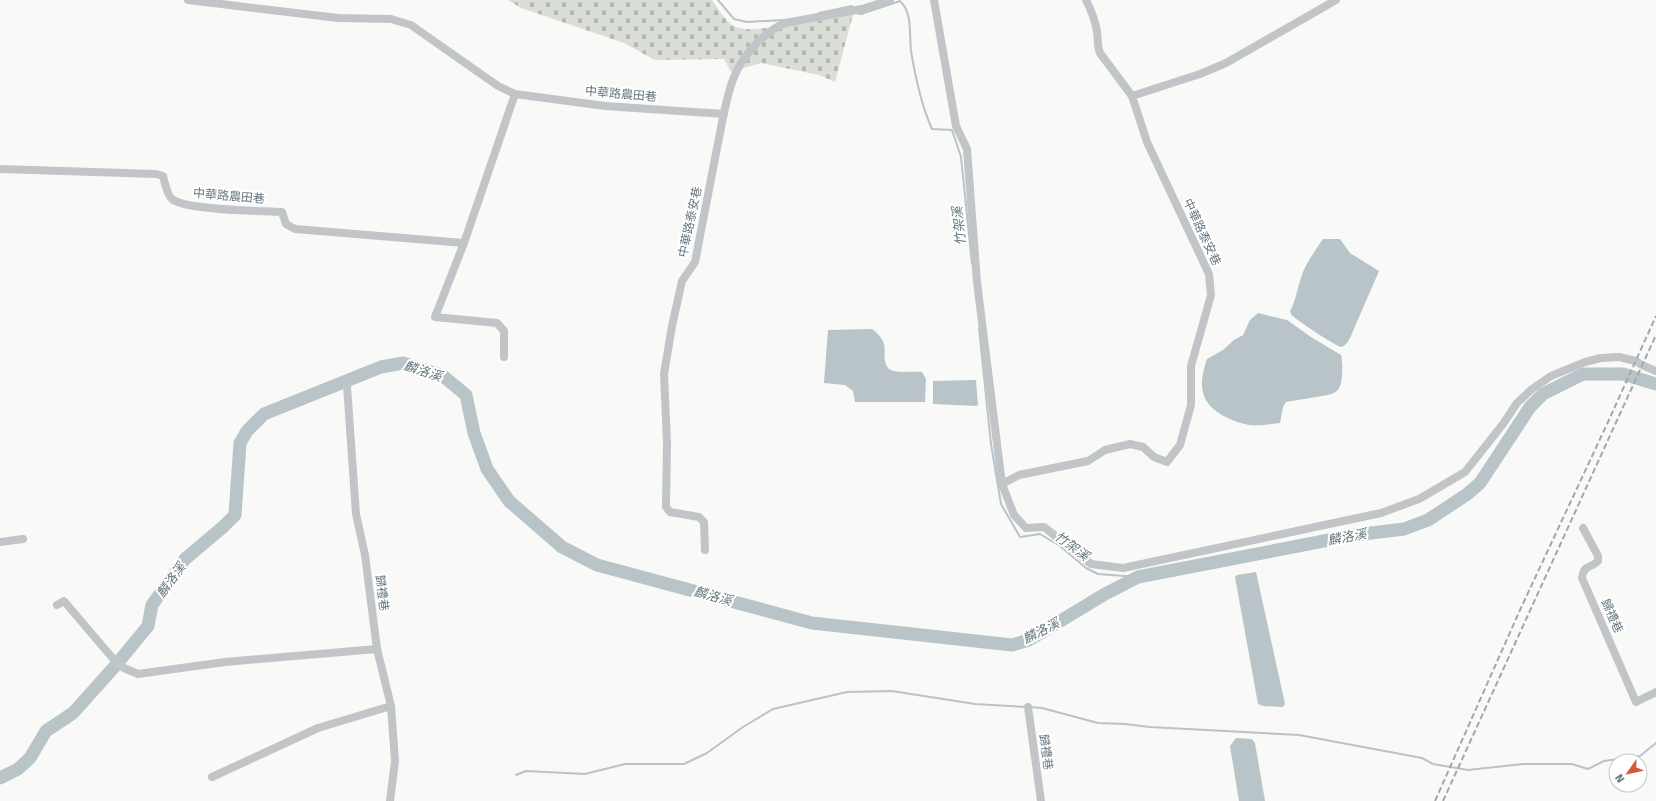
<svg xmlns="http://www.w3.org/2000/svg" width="1656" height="801" font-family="'Fira Sans','Noto Sans TC',sans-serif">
<defs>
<pattern id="cemetery-stones" width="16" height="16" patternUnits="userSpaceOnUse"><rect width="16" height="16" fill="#daded7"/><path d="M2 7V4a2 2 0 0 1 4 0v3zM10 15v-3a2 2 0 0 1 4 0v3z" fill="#b5b9b4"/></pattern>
</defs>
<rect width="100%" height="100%" fill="#f9f9f8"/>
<path fill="url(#cemetery-stones)" d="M508 0H712C717 7 726 22 734 26 753 38 831 13 855 7L835 82 819 75 761 63 731 72 724 59 655 60 624 43 521 8Z"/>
<g fill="#b8c4c7">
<path d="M1323 239H1340L1350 253 1379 271 1350 338C1348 341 1346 346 1341 347 1337 347 1298 321 1293 316 1291 315 1291 314 1290 311 1296 300 1297 289 1301 278 1305 264 1315 251 1323 239Z"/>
<path d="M1258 313 1287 320 1311 337 1341 355C1343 361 1343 383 1339 388 1337 392 1332 394 1328 395L1286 402 1283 407 1280 423C1270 424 1259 426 1249 425 1233 422 1206 411 1203 392 1200 382 1204 368 1207 359L1223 350 1234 340 1243 335 1250 320Z"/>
<path d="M872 329C877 333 882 337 884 344 886 353 881 368 894 371 903 373 913 371 922 372L926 379 925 402H855L853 391 845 385 824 383 828 330Z"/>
<polygon points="976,380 978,405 976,406 933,404 933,381"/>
<polygon points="1256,572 1285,704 1283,707 1263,706 1258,704 1235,577 1237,575"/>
<polygon points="1236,738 1252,739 1255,743 1265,801 1239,801 1230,746"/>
</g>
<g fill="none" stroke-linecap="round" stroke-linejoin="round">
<g stroke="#b8c4c7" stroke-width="2">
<polyline points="718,0 734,19 747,22 783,20"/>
<polyline points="819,13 852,6 853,8"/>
<path d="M856 13 861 14 900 1C913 13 909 35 911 51 915 75 922 107 932 129L952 130 961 157 972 264"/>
<polyline points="979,328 991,444 1001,504 1020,537 1040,534 1060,546 1086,568 1098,574 1138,577"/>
<polyline points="1030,707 1042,708 1098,723 1125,724 1150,727 1299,735 1422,758 1433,764 1468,770 1523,764 1572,764 1588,769 1604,761 1640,756 1656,743"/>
<polyline points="516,775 526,771 585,774 625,764 684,764 707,753 743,727 773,709 847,692 892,691 975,704 1026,707"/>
</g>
<polyline stroke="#b8c4c7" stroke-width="13" points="0,778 18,769 30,758 46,731 73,713 116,665 148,626 152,605 185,559 223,527 235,515 240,443 247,431 264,414 381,367 403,363 443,376 466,395 474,433 487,469 509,501 562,547 597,565 812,623 1012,645 1029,640 1105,594 1138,577 1355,535 1404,529 1428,520 1466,495 1480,483 1530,407 1543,394 1583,374 1623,374 1656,384"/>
<g stroke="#c1c5c8" stroke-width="8">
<polyline points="188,0 338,18 391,19 411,25 498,86 515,94 605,106 724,114"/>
<polyline points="934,0 956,126 967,149 977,282 1002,484 1014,515 1026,528 1044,527 1091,564 1123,568 1381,513 1419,499 1465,472 1503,424 1517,403 1532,389 1551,376 1585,362 1601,358 1619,357 1636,361 1642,365 1656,371"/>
<path d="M1086 0C1091 10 1095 20 1097 31 1098 38 1097 46 1100 53L1132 96"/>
<path d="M0 169 156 174 163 176C165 183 167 195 172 199 184 210 262 211 282 212L286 224 295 229 464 243"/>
<polyline points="504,357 504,331 497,323 435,317 464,243 515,94"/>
<polyline points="347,386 356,514 365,555 377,649 391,706 395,761 390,801"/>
<polyline points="1002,484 1019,475 1088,461 1105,450 1130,444 1143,447 1154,457 1167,462 1180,445 1191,405 1191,366 1211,295 1209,274 1147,142 1132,96 1200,74 1226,63 1336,0"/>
<path d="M1583 528 1598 556V561C1590 569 1584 564 1582 578L1636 702 1656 692"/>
<polyline points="0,542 23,539"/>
<path d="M705 550 704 522 699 517 670 512 666 507 667 443 664 374 672 326 682 281 695 262C702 224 710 186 717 148 722 125 725 99 734 77 743 55 763 33 785 23L862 9 890 0"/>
<polyline points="57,605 64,601 115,661 124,668 138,674 225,662 377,649"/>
<polyline points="1028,707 1041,801"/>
<polyline points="212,777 318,728 391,706"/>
</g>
<g stroke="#a1a8ad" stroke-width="2" stroke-dasharray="6 3" stroke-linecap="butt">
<polyline points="1435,801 1520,610 1608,422 1656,316"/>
<polyline points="1443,801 1656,335"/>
</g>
</g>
<g text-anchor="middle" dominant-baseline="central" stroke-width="4" stroke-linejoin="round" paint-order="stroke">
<g font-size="12" fill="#667780" stroke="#fff">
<text transform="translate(621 94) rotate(5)">中華路農田巷</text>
<text transform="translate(229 196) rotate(5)">中華路農田巷</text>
<text transform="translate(690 222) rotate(-78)">中華路泰安巷</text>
<text transform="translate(1202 232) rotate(65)">中華路泰安巷</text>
<text transform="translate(382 593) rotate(83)">歸禮巷</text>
<text transform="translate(1612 616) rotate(66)">歸禮巷</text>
<text transform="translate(1046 752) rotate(82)">歸禮巷</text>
</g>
<g font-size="13" font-style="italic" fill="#627579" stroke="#fff">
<text transform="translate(959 226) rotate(-96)">竹架溪</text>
<text transform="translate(423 371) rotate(18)">麟洛溪</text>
<text transform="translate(1347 537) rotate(-10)">麟洛溪</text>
<text transform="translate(1072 546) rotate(36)">竹架溪</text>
<text transform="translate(171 580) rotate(-54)">麟洛溪</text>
<text transform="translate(713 596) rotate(15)">麟洛溪</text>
<text transform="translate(1041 631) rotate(-27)">麟洛溪</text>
</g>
</g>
<g transform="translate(1628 773) rotate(236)"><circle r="19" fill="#ffffff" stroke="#c2c9cc"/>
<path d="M0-3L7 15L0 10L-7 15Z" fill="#d5573c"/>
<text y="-6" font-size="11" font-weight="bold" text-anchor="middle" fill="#667780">N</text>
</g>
</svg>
